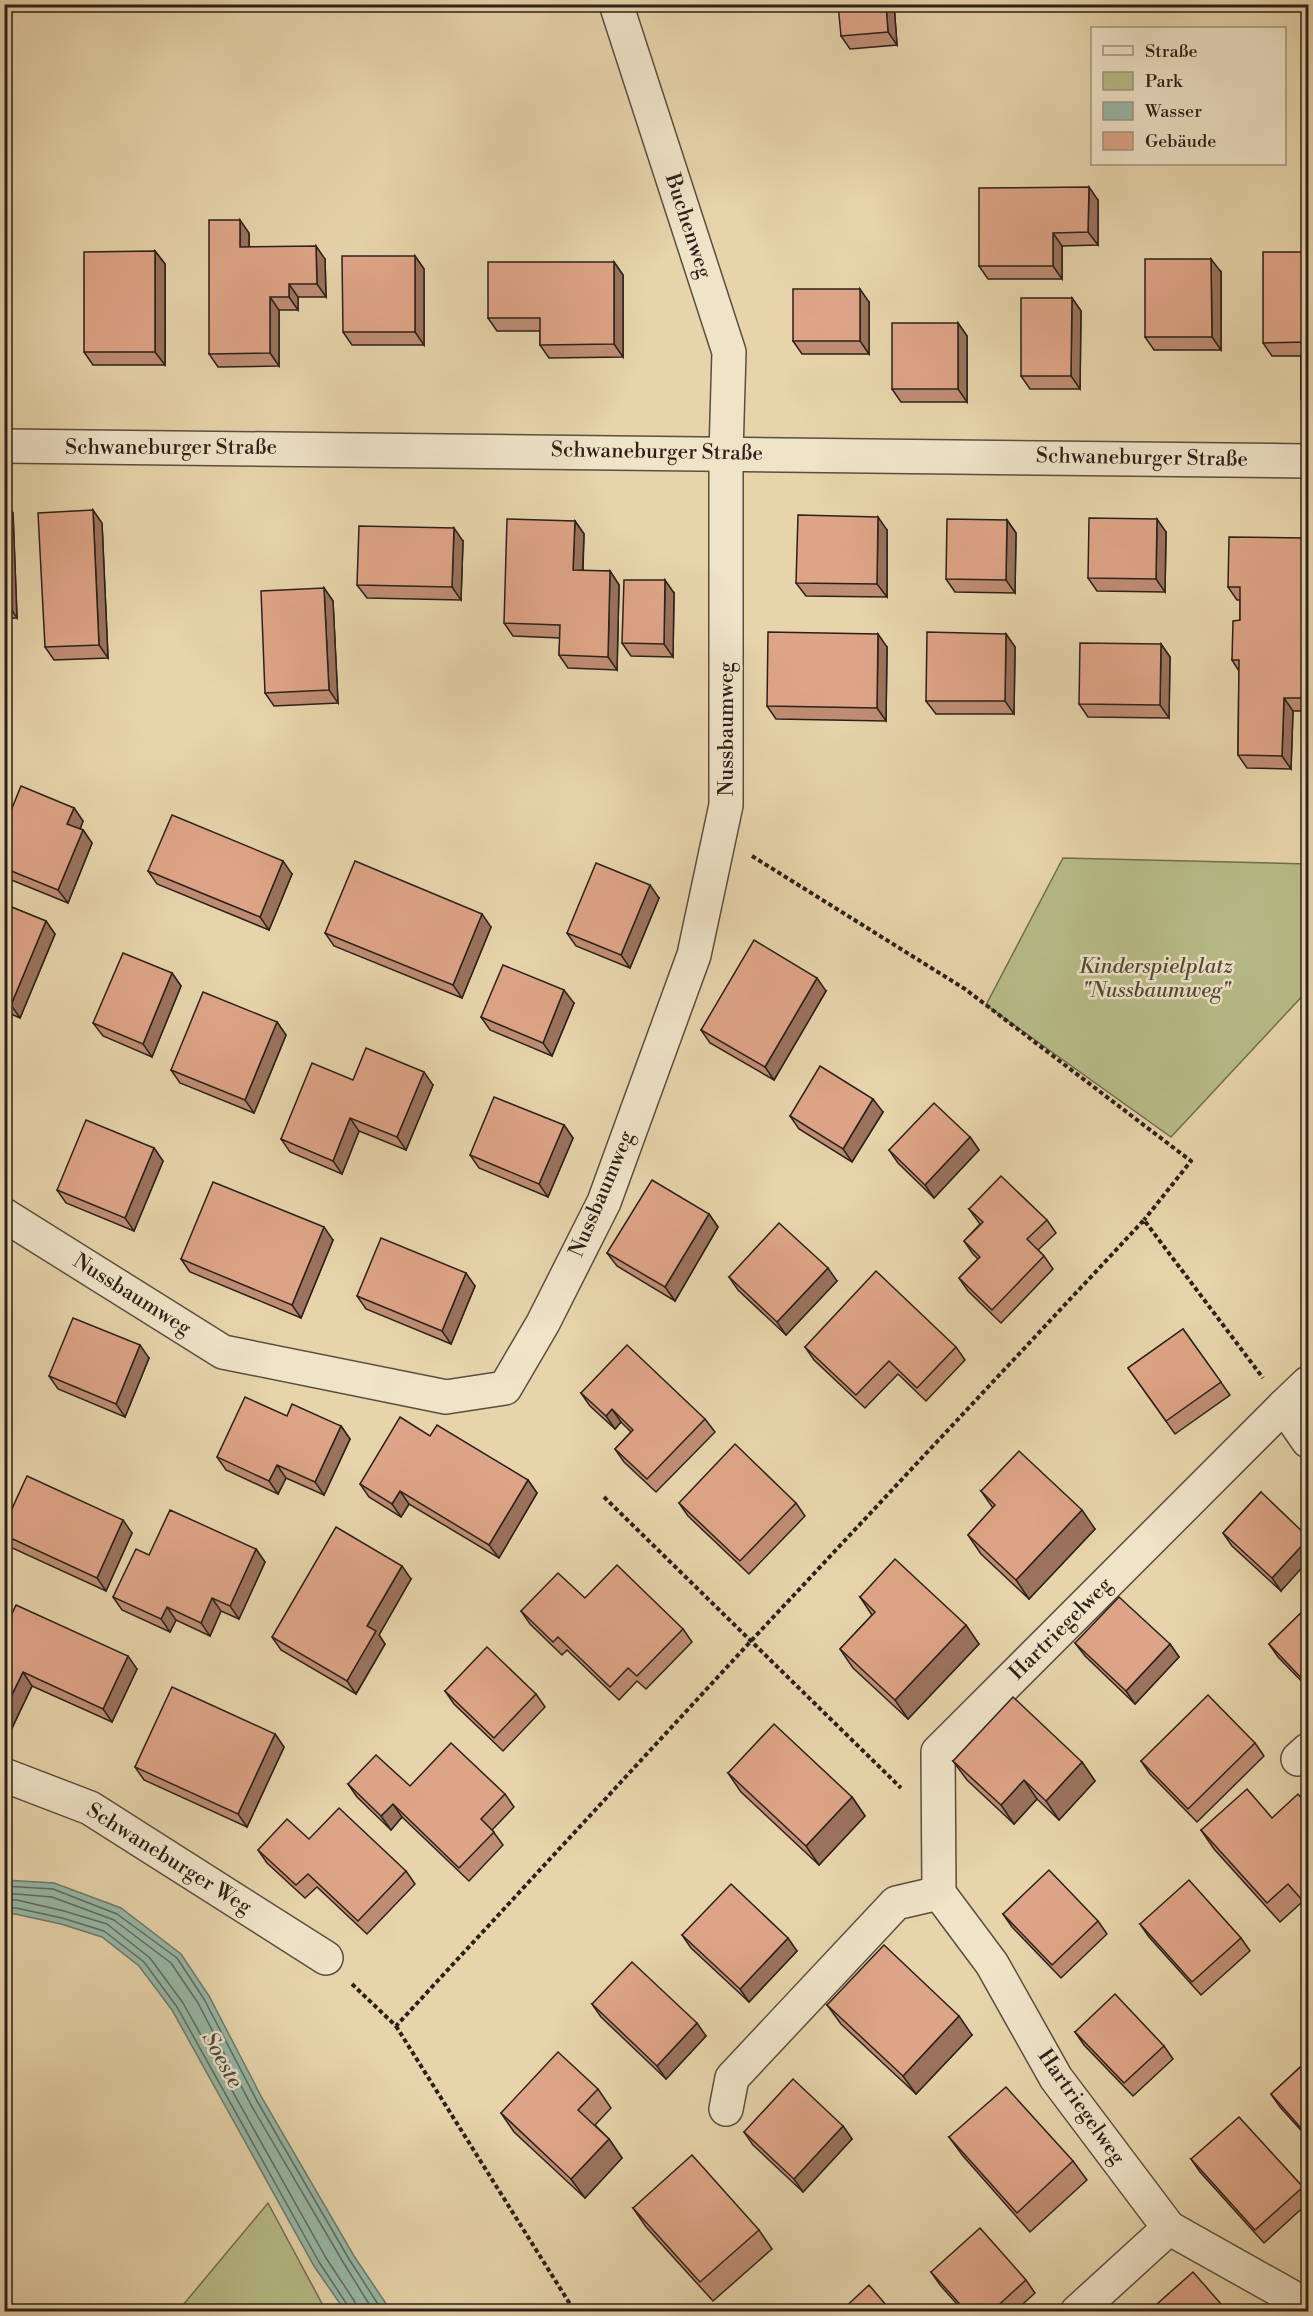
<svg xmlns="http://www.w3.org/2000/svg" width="1313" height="2316" font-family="'Libre Bodoni',serif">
<rect width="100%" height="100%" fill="#e7d4ab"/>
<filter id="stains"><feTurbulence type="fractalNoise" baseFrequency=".00333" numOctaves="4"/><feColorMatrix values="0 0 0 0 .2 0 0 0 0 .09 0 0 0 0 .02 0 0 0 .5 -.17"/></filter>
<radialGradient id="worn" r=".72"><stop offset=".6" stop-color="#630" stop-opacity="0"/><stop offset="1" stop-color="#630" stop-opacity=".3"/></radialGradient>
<g fill="#b7bc88" stroke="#726e50" stroke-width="1.5">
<polygon points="1063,858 1308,864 1308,990 1171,1137 986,1005"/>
<polygon points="268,2203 326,2311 178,2311"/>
</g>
<polygon fill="#97b8a7" stroke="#6c7c6e" stroke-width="1.5" points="4,1880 54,1883 121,1908 181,1954 209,1996 262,2098 354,2256 391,2311 345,2311 314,2266 172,2010 139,1966 102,1937 61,1924 15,1914 5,1914"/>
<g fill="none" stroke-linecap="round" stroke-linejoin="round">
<g stroke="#626c60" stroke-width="1.5">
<polyline points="4,1886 53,1889 117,1914 177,1958 204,1999 257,2101 349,2259 383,2312"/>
<polyline points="4,1893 52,1897 114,1920 171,1963 198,2003 251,2105 343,2262 374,2312"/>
<polyline points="4,1900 17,1900 64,1911 107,1924 150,1958 183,2003 326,2258 355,2302 357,2312"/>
<polyline points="4,1908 16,1908 62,1918 104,1931 144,1962 177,2007 319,2262 348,2306 349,2312"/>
</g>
<g stroke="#5b4e3e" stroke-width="36">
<g id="minor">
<polyline points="4,446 1308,461"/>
<polyline points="4,1215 223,1352 446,1397 505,1388 543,1323 604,1202 694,955 726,805 726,453 729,352 616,4"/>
<polyline points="1308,1383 1284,1406 1308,1441"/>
<polyline points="1284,1406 938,1752 939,1893 992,1964 1056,2078 1169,2228 1308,2306"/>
<polyline points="1298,1759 1308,1750"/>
<polyline points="4,1775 90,1808 326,1958"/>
<polyline points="726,2109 732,2078 896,1903 939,1893"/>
<polyline points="1077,2312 1169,2228"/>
</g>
</g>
<g stroke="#2c2119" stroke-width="4" stroke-dasharray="4.5 3" stroke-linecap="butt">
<polyline points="752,856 965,989 1191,1161 1144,1220"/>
<polyline points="604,1497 901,1788"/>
<polyline points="352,1984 396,2026 751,1641 1144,1220 1263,1378"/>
<polyline points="396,2026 575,2312"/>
</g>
<use href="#minor" stroke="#efe3c8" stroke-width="33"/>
</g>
<g fill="#bf8d74" stroke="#2c2119" stroke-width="1.5">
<polygon points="894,4 897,45 850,49 841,36"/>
<polygon points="1098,200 1098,245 1062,246 1062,279 988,279 979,266"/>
<polygon points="249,233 249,247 325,259 326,297 298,297 298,310 279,310 279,366 218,367 209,354"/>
<polygon points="155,251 165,264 165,365 93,365 84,352"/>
<polygon points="1308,252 1308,410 1301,399 1301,356 1272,356 1263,343"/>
<polygon points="415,256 424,269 424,345 352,345 343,332"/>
<polygon points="614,262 623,275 623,357 549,358 540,345 540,331 497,331 488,318"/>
<polygon points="1221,272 1221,350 1154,350 1145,337"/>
<polygon points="1072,298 1081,311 1080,389 1030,389 1021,376"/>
<polygon points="869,302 869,354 802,354 793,341"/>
<polygon points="958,323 967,336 967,402 901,402 892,389"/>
<polygon points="4,501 13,513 17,618 4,618"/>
<polygon points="1007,520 1016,533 1015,593 955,592 946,579"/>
<polygon points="575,521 584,534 583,571 610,571 619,585 617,670 568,668 559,655 560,638 513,636 504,623"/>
<polygon points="102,523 108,658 54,660 45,647"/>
<polygon points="887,530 887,597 806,596 796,583"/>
<polygon points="1166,532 1165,592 1097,591 1088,578"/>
<polygon points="463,541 461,600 367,598 357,585"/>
<polygon points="1308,544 1308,711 1293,711 1291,769 1247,768 1238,755 1239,671 1232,660 1240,620 1240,600 1237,600 1228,587"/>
<polygon points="324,588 333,601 338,703 274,706 265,693"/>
<polygon points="674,593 673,657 631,656 622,643"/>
<polygon points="1006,634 1015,647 1014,714 936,714 926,701"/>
<polygon points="1161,644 1170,657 1169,718 1088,717 1079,704"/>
<polygon points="887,647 886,721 776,719 767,706"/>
<polygon points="74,808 83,821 80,829 83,830 92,843 68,903 4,877 4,816 8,818"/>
<polygon points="148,871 292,874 269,930 157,884"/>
<polygon points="659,898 630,968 576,946 567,933"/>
<polygon points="4,904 46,921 55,934 20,1018 4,1011"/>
<polygon points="491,927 462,998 334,946 325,933"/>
<polygon points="172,973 181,986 152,1057 103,1036 93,1023"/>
<polygon points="826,991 774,1080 710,1043 701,1030"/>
<polygon points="574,1003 552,1056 490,1030 481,1017"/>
<polygon points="277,1022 286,1035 254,1113 180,1083 171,1070"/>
<polygon points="353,1080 433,1085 406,1150 359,1131 342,1174 290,1152 281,1139"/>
<polygon points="883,1112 852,1162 799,1129 790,1116"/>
<polygon points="564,1125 573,1138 548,1197 479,1168 470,1155"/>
<polygon points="970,1137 979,1150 934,1198 898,1163 889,1150"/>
<polygon points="154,1148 163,1161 134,1231 66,1203 57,1190"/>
<polygon points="969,1209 1047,1220 1056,1233 1038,1250 1044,1256 1053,1269 1001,1323 968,1291 959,1278 978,1259 973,1254 964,1241 980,1224"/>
<polygon points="709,1214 718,1227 675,1301 617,1266 607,1253"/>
<polygon points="333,1240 301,1318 190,1272 181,1259"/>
<polygon points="729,1277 837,1281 786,1335 738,1290"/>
<polygon points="475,1286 451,1344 366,1309 357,1296"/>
<polygon points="1183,1329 1230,1395 1175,1434 1128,1368"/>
<polygon points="805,1347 956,1347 965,1360 926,1401 898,1374 865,1408 814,1360"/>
<polygon points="149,1358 125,1417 58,1389 49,1376"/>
<polygon points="581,1393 705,1419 715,1432 656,1492 624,1462 615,1449 631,1432 621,1422 615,1429 590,1406"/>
<polygon points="287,1416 341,1426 350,1439 324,1495 286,1478 278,1494 226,1470 217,1457"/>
<polygon points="430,1436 528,1480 537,1493 499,1558 409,1504 401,1517 369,1497 360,1484"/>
<polygon points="981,1491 1095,1529 1029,1599 981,1554 968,1535 993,1508"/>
<polygon points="1261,1492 1281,1591 1232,1546 1223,1533"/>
<polygon points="679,1503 796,1503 805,1516 749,1574 688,1516"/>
<polygon points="4,1526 132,1533 106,1591 10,1547 4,1539"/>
<polygon points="256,1549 265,1562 239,1619 221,1611 210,1636 176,1620 170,1632 122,1610 113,1597 149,1555"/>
<polygon points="411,1579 379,1635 385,1644 356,1694 281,1650 272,1637"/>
<polygon points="860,1597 979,1644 908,1719 853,1668 840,1649 872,1615"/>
<polygon points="585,1598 683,1629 692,1642 646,1689 637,1681 619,1700 567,1650 562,1655 530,1624 521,1611"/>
<polygon points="1308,1606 1308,1688 1278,1657 1269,1644"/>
<polygon points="4,1631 137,1669 112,1722 32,1686 12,1728 4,1725"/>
<polygon points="1075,1643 1170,1644 1179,1657 1135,1704 1085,1656"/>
<polygon points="445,1691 536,1694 545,1707 503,1751 454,1704"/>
<polygon points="275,1734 284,1747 247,1827 144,1780 135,1767"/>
<polygon points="1255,1743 1264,1756 1197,1822 1150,1774 1141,1761"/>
<polygon points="953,1761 1082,1762 1095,1781 1059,1820 1037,1799 1014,1824 967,1780"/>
<polygon points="728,1773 852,1797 865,1816 819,1865 741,1792"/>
<polygon points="348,1784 410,1786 505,1794 514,1807 492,1830 503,1845 469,1881 402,1817 391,1830 357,1797"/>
<polygon points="1308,1806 1308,1912 1301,1903 1280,1922 1214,1849 1201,1830 1272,1818"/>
<polygon points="309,1839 406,1871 415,1884 367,1934 317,1887 305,1898 267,1863 258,1850"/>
<polygon points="1003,1914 1098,1921 1107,1934 1061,1978 1012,1927"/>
<polygon points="1140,1924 1241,1938 1250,1951 1201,1995 1149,1937"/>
<polygon points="682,1935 797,1951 749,2002 691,1948"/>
<polygon points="592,2004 706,2036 666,2079 601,2017"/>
<polygon points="827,2005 972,2035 916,2094 841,2024"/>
<polygon points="1075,2032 1164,2046 1173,2059 1133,2096 1084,2045"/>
<polygon points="1308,2060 1308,2138 1280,2107 1271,2094"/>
<polygon points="598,2089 611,2108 595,2125 609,2139 622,2158 585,2198 514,2132 501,2113"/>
<polygon points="843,2126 852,2139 803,2192 753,2145 744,2132"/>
<polygon points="949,2137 1073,2161 1087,2180 1030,2232 963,2156"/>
<polygon points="1191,2159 1303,2187 1308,2196 1308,2203 1264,2243 1200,2172"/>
<polygon points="633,2208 759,2230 772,2249 713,2301 646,2227"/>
<polygon points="931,2272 1026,2280 1035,2293 1014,2312 964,2312 940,2285"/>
</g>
<g fill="#9b735e" stroke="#2c2119" stroke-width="1.5">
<polygon points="886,4 894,4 897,45 888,32"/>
<polygon points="1089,187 1098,200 1098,245 1088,232"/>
<polygon points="240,220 249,233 249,260 240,247"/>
<polygon points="1053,233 1062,246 1062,279 1053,266"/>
<polygon points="316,246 325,259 326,297 317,284"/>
<polygon points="155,251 165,264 165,365 155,352"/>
<polygon points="415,256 424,269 424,345 415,332"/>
<polygon points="1211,259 1221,272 1221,350 1212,337"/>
<polygon points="614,262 623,275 623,357 614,344"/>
<polygon points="289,284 298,297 298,310 289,297"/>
<polygon points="860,289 869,302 869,354 860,341"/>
<polygon points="270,297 279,310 279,366 270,353"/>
<polygon points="1072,298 1081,311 1080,389 1071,376"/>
<polygon points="958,323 967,336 967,402 958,389"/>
<polygon points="4,501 13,513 17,618 8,605"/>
<polygon points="93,510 102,523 108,658 99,645"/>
<polygon points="878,517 887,530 887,597 877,584"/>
<polygon points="1157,519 1166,532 1165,592 1156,579"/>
<polygon points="1007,520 1016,533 1015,593 1006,580"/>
<polygon points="575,521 584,534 582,583 573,570"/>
<polygon points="454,528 463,541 461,600 452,587"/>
<polygon points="1304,538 1308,544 1308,708 1302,698"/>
<polygon points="610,571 619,585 617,670 608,657"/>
<polygon points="665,580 674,593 673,657 664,644"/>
<polygon points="324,588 333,601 338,703 329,690"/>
<polygon points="878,634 887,647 886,721 877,708"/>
<polygon points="1006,634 1015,647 1014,714 1005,701"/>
<polygon points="1161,644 1170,657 1169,718 1160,705"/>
<polygon points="1284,698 1293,711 1291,769 1282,756"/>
<polygon points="74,808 83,821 77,837 67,824"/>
<polygon points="83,830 92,843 68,903 58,890"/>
<polygon points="283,861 292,874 269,930 260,917"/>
<polygon points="650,885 659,898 630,968 621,955"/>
<polygon points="482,914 491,927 462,998 453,985"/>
<polygon points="46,921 55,934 20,1018 11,1005"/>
<polygon points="172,973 181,986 152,1057 143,1044"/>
<polygon points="817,978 826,991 774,1080 765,1067"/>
<polygon points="564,990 574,1003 552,1056 543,1043"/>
<polygon points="277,1022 286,1035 254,1113 245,1100"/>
<polygon points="424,1072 433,1085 406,1150 397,1137"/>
<polygon points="873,1099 883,1112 852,1162 843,1149"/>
<polygon points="350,1118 359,1131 342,1174 333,1161"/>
<polygon points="564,1125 573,1138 548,1197 539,1184"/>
<polygon points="970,1137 979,1150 934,1198 925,1185"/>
<polygon points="154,1148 163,1161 134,1231 125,1218"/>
<polygon points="709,1214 718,1227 675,1301 665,1287"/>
<polygon points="324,1227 333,1240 301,1318 292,1305"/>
<polygon points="828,1268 837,1281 786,1335 777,1322"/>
<polygon points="466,1273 475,1286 451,1344 442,1331"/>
<polygon points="140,1345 149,1358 125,1417 116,1404"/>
<polygon points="612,1409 621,1422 615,1429 606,1416"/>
<polygon points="341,1426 350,1439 324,1495 315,1482"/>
<polygon points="277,1465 286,1478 278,1494 269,1481"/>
<polygon points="528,1480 537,1493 499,1558 489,1545"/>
<polygon points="400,1491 409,1504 401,1517 392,1504"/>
<polygon points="1082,1510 1095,1529 1029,1599 1016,1580"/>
<polygon points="123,1520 132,1533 106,1591 97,1578"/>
<polygon points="1308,1539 1308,1561 1281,1591 1272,1578"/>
<polygon points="256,1549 265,1562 239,1619 230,1606"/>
<polygon points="402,1566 411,1579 379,1635 385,1644 356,1694 347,1681 367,1626"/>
<polygon points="212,1598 221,1611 210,1636 201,1623"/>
<polygon points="167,1607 176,1620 170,1632 161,1619"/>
<polygon points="966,1625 979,1644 908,1719 895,1700"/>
<polygon points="1170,1644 1179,1657 1135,1704 1126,1691"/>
<polygon points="128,1656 137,1669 112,1722 103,1709"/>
<polygon points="23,1672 32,1686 12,1728 4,1718 4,1711"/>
<polygon points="275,1734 284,1747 247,1827 238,1814"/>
<polygon points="1082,1762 1095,1781 1059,1820 1046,1801"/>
<polygon points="1024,1780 1037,1799 1014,1824 1001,1805"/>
<polygon points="852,1797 865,1816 819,1865 806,1846"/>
<polygon points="393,1804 402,1817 391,1830 381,1816"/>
<polygon points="788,1938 797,1951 749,2002 740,1989"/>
<polygon points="959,2016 972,2035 916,2094 903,2076"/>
<polygon points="697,2023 706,2036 666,2079 657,2066"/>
<polygon points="843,2126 852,2139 803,2192 794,2179"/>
<polygon points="609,2139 622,2158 585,2198 571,2179"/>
</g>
<g fill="#dea487" stroke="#2c2119" stroke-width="1.5">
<polygon points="838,4 886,4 888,32 841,36"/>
<polygon points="1089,187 1088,232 1053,233 1053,266 979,266 979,188"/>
<polygon points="209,220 240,220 240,247 316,246 317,284 289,284 289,297 270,297 270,353 209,354"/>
<polygon points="155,251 155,352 84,352 84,252"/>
<polygon points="1263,252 1308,252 1308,342 1263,343"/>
<polygon points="342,256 415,256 415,332 343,332"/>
<polygon points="1145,259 1211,259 1212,337 1145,337"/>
<polygon points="488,262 614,262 614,344 540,345 540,318 488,318"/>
<rect x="793" y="289" width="67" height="52"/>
<polygon points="1021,298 1072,298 1071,376 1021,376"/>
<rect x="892" y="323" width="66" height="66"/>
<rect x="1301" y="354" width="7" height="45"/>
<polygon points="93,510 99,645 45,647 38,513"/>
<polygon points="4,513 8,605 4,605"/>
<polygon points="798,515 878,517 877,584 796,583"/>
<polygon points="1089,518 1157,519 1156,579 1088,578"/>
<polygon points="507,519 575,521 573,570 610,571 608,657 559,655 560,625 504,623"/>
<polygon points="947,519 1007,520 1006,580 946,579"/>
<polygon points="359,526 454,528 452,587 357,585"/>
<polygon points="1229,537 1304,538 1302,698 1284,698 1282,756 1238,755 1239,660 1232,660 1233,621 1240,620 1240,587 1228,587"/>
<polygon points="624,580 665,580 664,644 622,643"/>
<polygon points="324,588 329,690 265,693 261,591"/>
<polygon points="768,632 878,634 877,708 767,706"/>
<polygon points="927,632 1006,634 1005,701 926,701"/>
<polygon points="1080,643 1161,644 1160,705 1079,704"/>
<polygon points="21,786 74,808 67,824 83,830 58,890 4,868 4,816 8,818"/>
<polygon points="172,815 283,861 260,917 148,871"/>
<polygon points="355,861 482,914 453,985 325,933"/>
<polygon points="596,863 650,885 621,955 567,933"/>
<polygon points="4,904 46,921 11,1005 4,1002"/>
<polygon points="754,940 817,978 765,1067 701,1030"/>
<polygon points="123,953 172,973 143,1044 93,1023"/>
<polygon points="503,965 564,990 543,1043 481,1017"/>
<polygon points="203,992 277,1022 245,1100 171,1070"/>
<polygon points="366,1048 424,1072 397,1137 350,1118 333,1161 281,1139 312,1063 353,1080"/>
<polygon points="820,1066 873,1099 843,1149 790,1116"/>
<polygon points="494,1097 564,1125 539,1184 470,1155"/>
<polygon points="934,1103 970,1137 925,1185 889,1150"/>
<polygon points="86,1120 154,1148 125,1218 57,1190"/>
<polygon points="1001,1176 1047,1220 1027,1239 1044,1256 992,1310 959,1278 980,1257 964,1241 983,1222 969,1209"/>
<polygon points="652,1180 709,1214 665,1287 607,1253"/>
<polygon points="213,1182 324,1227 292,1305 181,1259"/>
<polygon points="779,1223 828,1268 777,1322 729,1277"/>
<polygon points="381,1238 466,1273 442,1331 357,1296"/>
<polygon points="876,1271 956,1347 917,1388 889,1361 856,1395 805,1347"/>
<polygon points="73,1318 140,1345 116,1404 49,1376"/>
<polygon points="1183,1329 1221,1382 1166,1421 1128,1368"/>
<polygon points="627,1345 705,1419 647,1479 615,1449 633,1430 612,1409 606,1416 581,1393"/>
<polygon points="245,1397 287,1416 292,1404 341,1426 315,1482 277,1465 269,1481 217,1457"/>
<polygon points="400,1417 430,1436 437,1425 528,1480 489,1545 400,1491 392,1504 360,1484"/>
<polygon points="735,1444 796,1503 740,1561 679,1503"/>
<polygon points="1019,1451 1082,1510 1016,1580 968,1535 995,1505 981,1491"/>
<polygon points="27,1476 123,1520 97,1578 4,1535 4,1526"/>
<polygon points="1261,1492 1308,1537 1308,1539 1272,1578 1223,1533"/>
<polygon points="170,1510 256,1549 230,1606 212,1598 201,1623 167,1607 161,1619 113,1597 136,1549 149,1555"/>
<polygon points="336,1527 402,1566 367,1626 376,1631 347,1681 272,1637"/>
<polygon points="895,1559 966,1625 895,1700 840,1649 875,1612 860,1597"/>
<polygon points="617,1565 683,1629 637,1676 628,1668 610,1687 558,1637 553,1642 521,1611 558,1573 585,1598"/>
<polygon points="1119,1597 1170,1644 1126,1691 1075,1643"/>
<polygon points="16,1605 128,1656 103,1709 23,1672 4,1711 4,1631"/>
<polygon points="1308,1606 1308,1685 1269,1644"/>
<polygon points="487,1647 536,1694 494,1738 445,1691"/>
<polygon points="172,1687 275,1734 238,1814 135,1767"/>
<polygon points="1208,1695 1255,1743 1188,1809 1141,1761"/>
<polygon points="1013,1697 1082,1762 1046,1801 1024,1780 1001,1805 953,1761"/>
<polygon points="774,1724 852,1797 806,1846 728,1773"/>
<polygon points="451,1743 505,1794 481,1819 494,1832 459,1868 393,1804 381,1816 348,1784 376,1755 410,1786"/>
<polygon points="1247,1789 1272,1818 1298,1794 1308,1806 1308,1894 1302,1900 1288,1884 1267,1903 1201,1830"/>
<polygon points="339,1808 406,1871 358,1921 308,1874 296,1885 258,1850 287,1819 309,1839"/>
<polygon points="1049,1870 1098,1921 1052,1965 1003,1914"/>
<polygon points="1189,1880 1241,1938 1192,1982 1140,1924"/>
<polygon points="731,1884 788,1938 740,1989 682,1935"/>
<polygon points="884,1945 959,2016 903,2076 827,2005"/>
<polygon points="632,1962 697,2023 657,2066 592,2004"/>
<polygon points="1115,1994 1164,2046 1124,2083 1075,2032"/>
<polygon points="558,2052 598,2089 578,2110 609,2139 571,2179 501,2113"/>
<polygon points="1308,2060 1308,2136 1271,2094"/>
<polygon points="793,2079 843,2126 794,2179 744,2132"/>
<polygon points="1006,2087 1073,2161 1017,2213 949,2137"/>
<polygon points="1239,2117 1303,2187 1255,2230 1191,2159"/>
<polygon points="692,2155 759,2230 700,2282 633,2208"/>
<polygon points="980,2228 1026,2280 991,2312 967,2312 931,2272"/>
<polygon points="1193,2272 1228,2312 1148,2312"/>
<polygon points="869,2285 892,2312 840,2312"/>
</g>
<g text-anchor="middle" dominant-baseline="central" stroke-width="5" stroke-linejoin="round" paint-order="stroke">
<g font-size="21" fill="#2c2119" stroke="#efe3c8">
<text transform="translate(688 226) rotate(72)">Buchenweg</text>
<text x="171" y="448">Schwaneburger Straße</text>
<text transform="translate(657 452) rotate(1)">Schwaneburger Straße</text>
<text transform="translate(1142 458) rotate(1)">Schwaneburger Straße</text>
<text transform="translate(727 729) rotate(-90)">Nussbaumweg</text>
<text transform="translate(602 1194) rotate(-67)">Nussbaumweg</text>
<text transform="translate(132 1295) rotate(32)">Nussbaumweg</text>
<text transform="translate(1061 1629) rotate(-45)">Hartriegelweg</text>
<text transform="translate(169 1859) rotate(32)">Schwaneburger Weg</text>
<text transform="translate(1081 2107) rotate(55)">Hartriegelweg</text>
</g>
<g font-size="21" font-style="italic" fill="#4f4835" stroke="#efe3c8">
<text x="1156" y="967">Kinderspielplatz<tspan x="1156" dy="24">"Nussbaumweg"</tspan></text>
</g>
<g font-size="22" font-style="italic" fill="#4c4e44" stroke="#efe3c8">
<text transform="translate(222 2060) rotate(61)">Soeste</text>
</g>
</g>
<rect width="1313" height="2316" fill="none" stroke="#e7d4ab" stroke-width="24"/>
<rect x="6" y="6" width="1301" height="2304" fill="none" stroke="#2c2119" stroke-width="3"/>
<rect x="12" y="12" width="1289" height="2292" fill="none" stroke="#2c2119" stroke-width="1.5"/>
<rect x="1091" y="27" width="195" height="138" fill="#efe3c8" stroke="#a19582" stroke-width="1.5"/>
<rect x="1103" y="46" width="30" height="9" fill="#efe3c8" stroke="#a19582" stroke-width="1.5"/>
<text x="1145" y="57" font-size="18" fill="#2c2119">Straße</text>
<rect x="1103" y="72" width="30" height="18" fill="#b7bc88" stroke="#a19582" stroke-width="1.5"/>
<text x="1145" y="87" font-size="18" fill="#2c2119">Park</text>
<rect x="1103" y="102" width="30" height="18" fill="#97b8a7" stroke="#a19582" stroke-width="1.5"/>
<text x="1145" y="117" font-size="18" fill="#2c2119">Wasser</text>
<rect x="1103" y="132" width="30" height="18" fill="#dea487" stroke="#a19582" stroke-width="1.5"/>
<text x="1145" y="147" font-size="18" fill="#2c2119">Gebäude</text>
<rect width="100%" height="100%" filter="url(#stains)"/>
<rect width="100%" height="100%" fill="url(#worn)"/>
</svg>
